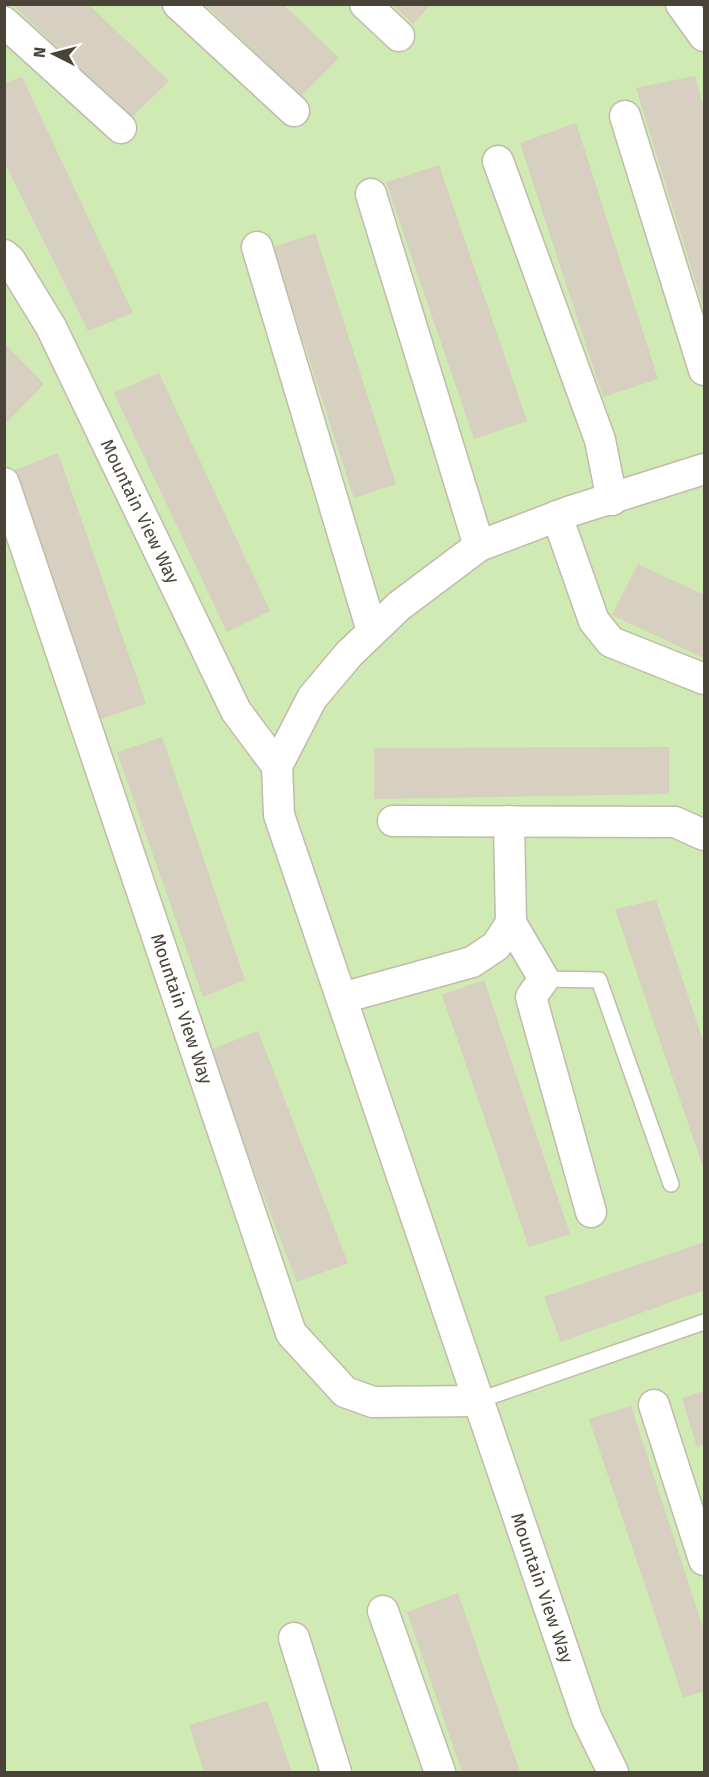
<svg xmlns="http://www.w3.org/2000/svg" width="709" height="1777" font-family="'Fira Sans',sans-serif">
<rect width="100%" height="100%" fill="#f5f2ea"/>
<rect fill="#cfeab2" x="5" y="5" width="699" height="1767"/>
<g fill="#d7cfbf">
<polygon points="12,4 88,4 169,81 131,118"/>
<polygon points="204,4 283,4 339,58 301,96"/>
<polygon points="392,4 431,4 413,24"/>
<polygon points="695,76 704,109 704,309 636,88"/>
<polygon points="22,77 133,313 88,331 4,161 4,83"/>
<polygon points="576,123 658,379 603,397 520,143"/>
<polygon points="439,165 527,421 474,439 386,182"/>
<polygon points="315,233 396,484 354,498 273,247"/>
<polygon points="5,344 44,384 7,422 5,419"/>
<polygon points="159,373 270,611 227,632 114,393"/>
<polygon points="58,453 146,704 101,719 13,471"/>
<polygon points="638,564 704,595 704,658 612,615"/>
<polygon points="162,737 245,980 203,997 117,752"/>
<polygon points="669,747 669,794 374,799 374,748"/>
<polygon points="656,900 704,1044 704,1170 615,909"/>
<polygon points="484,980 570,1234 529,1247 442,995"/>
<polygon points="258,1031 348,1263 297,1282 208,1051"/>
<polygon points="704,1242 704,1290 561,1342 544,1297"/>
<polygon points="704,1391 704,1444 697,1447 682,1398"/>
<polygon points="631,1406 704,1631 704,1691 683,1698 589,1419"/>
<polygon points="458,1593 520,1772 462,1772 407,1612"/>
<polygon points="267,1701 292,1772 204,1772 189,1725"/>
</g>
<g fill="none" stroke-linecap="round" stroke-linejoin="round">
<g stroke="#c1bbac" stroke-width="18">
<g id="lane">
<polyline points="544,979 599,980 671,1184"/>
<polyline points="477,1401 704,1322"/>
</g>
</g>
<g stroke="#c1bbac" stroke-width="33">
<g id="street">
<polyline points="178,4 294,111"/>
<polyline points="365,4 399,36"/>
<polyline points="681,4 704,36"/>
<polyline points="4,22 121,128"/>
<polyline points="625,116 704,370"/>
<polyline points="498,161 600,440 612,500"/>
<polyline points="371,194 479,546"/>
<polyline points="257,247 372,631"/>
<path id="s1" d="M4 255 10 260 51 327 236 711 277 766"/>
<path id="s2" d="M4 483 291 1333 345 1392 373 1402 477 1401"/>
<polyline points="557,516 594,621 611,642 704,679"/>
<polyline points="393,821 675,822 704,835"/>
<polyline points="509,821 511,923 544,979 531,997 591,1212"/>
<polyline points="342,998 472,962 496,946 511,923"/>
<polyline points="654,1405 704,1560"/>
<polyline points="383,1611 440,1772"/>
<polyline points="294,1638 336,1772"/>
<polyline points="613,1772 587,1719 279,815 277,766 312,698 349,654 399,606 479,546 571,511 704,469"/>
</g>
</g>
<use href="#lane" stroke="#fff" stroke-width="15"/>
<use href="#street" stroke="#fff" stroke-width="30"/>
</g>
<g text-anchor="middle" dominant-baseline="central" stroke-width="4.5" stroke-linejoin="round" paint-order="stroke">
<g font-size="18" fill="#4a4337" stroke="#fff">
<text stroke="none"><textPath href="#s1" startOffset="291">Mountain View Way</textPath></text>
<text stroke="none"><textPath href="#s2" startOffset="555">Mountain View Way</textPath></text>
<text transform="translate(542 1588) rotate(71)">Mountain View Way</text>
</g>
</g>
<rect width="709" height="1777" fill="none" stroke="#4a4337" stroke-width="12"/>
<g transform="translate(54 54) rotate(276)" stroke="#ffffff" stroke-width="4.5" paint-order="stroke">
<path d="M0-4.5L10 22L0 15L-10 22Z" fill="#4a4337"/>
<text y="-9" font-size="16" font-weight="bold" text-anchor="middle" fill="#4a4337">N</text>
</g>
</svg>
